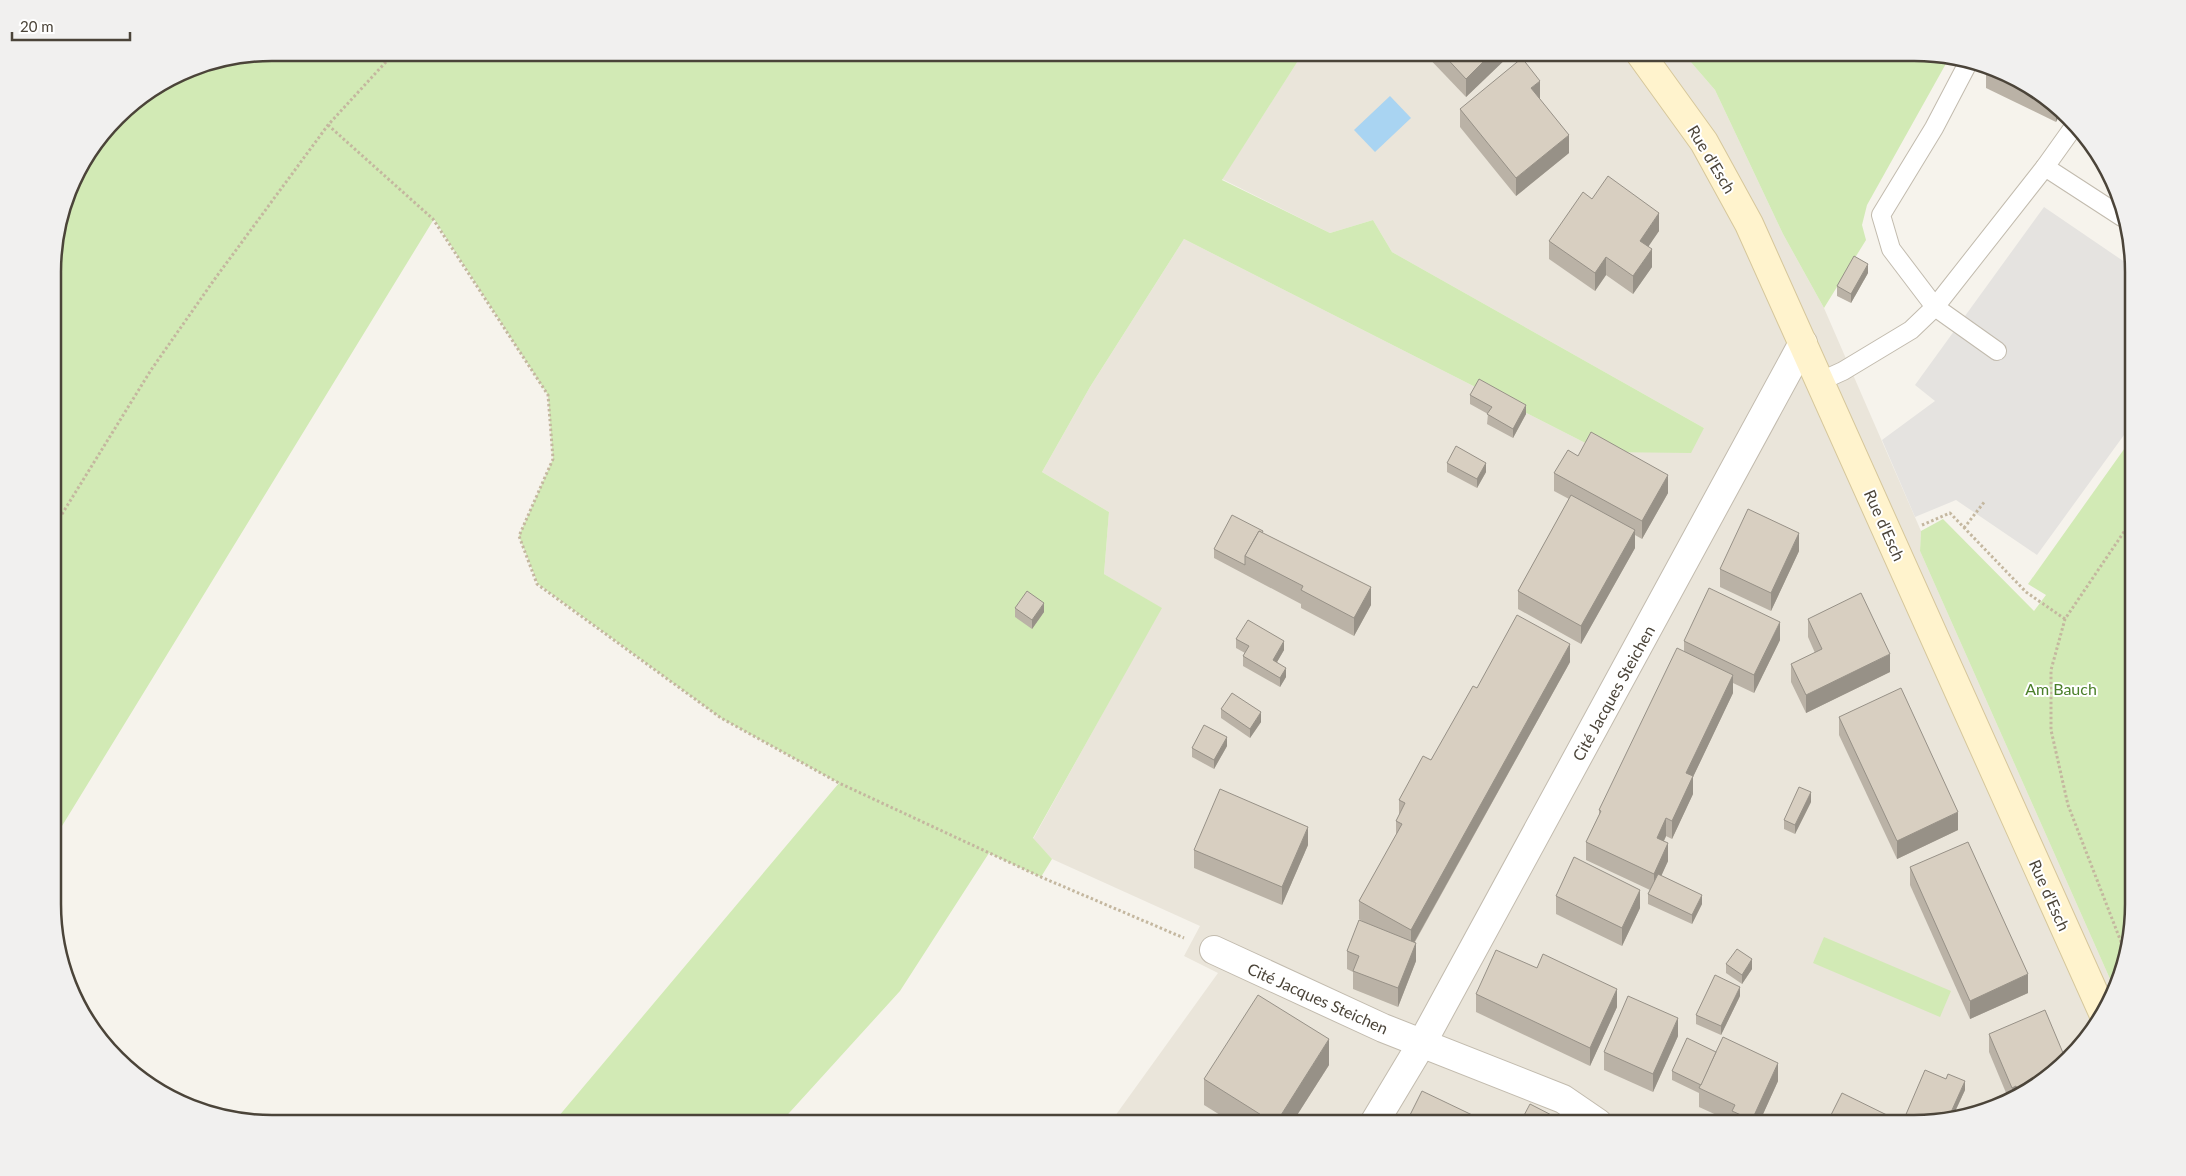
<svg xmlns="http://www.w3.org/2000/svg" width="2186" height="1176" font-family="Lato,sans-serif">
<rect width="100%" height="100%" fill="#f6f3ec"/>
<polygon fill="#eae5da" points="1303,53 1683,53 1715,90 1783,234 1824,308 1921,531 1920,551 2114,988 2111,1001 2079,1049 2036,1087 1984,1112 1928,1123 1110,1123 1218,973 1184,956 1200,926 1052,859 1033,839 1161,608 1104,574 1109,512 1042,472 1090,387 1184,239 1603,452 1704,428 1392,252 1373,220 1330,233 1222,179"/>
<g fill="#d2eab5">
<polygon points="272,52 1303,53 1222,180 1330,233 1373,220 1392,252 1704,428 1691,453 1603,452 1184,239 1090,387 1042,472 1109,512 1104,574 1162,608 1033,838 1052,859 1041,877 989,853 900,991 780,1123 553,1123 839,783 721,718 538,584 519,536 553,459 548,395 434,219 54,839 53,257 75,175 127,107 188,69"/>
<polygon points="1914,52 1948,60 1867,205 1862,225 1866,240 1824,308 1783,234 1715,90 1683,53"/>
<polygon points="2132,438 2133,904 2114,988 1920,551 1921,531 1943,519 2034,611 2046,595 2028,584"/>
<polygon points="1824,937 1951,991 1940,1017 1813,963"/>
</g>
<polygon fill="#e5e3e0" points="2044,207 2132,267 2132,424 2037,555 1956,500 1915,517 1882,440 1935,401 1915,385"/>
<polygon fill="#a9d4f2" points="1390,96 1411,118 1375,152 1354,130"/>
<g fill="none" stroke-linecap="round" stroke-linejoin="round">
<g stroke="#c2bbae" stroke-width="20">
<g id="service">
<polyline points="1967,65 1934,128 1881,215 1891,249 1935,307 1997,351"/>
<polyline points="2045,167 2122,217"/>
<polyline points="1821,381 1843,371 1911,330 1935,307 2045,167 2075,125"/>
</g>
</g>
<g stroke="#c2bbae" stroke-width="30">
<g id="minor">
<polyline points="1214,950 1383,1028 1563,1099 1598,1123"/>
<polyline points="1374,1123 1422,1043 1803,343"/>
</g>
</g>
<g stroke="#d6c79b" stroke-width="30">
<polyline id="secondary" points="1639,52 1704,142 1749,224 2103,1013"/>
</g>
<g stroke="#c4b79f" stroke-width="3" stroke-dasharray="2.5 2.5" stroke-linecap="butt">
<polyline points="328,125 433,219 548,395 553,459 519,536 537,584 721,718 839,783 1041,877 1184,938"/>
<polyline points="1922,525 1950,513 2026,592 2065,619"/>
<polyline points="54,527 151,370 214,280 328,125 395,52"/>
<polyline points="1964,528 1985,501"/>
<polyline points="2123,947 2068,805 2051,730 2051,670 2065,619 2132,520"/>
</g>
<use href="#service" stroke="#fff" stroke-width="18"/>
<use href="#minor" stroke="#fff" stroke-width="28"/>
<use href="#secondary" stroke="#fff3cd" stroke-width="28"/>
</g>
<g fill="#bab2a6">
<polygon points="1423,52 1513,52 1466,97"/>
<polygon points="1986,69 2011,75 2059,107 2056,122 1986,88"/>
<polygon points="1540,99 1569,153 1516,196 1460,127 1460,109"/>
<polygon points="1592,199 1659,231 1648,246 1652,267 1633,294 1606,275 1595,291 1549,259 1549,241"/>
<polygon points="1868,273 1851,303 1837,296 1837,286"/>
<polygon points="1470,395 1526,414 1513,438 1487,424 1488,414 1470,404"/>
<polygon points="1578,456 1668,493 1642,539 1635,535 1635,548 1581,644 1518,609 1518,591 1569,499 1554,491 1554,473"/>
<polygon points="1447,463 1486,472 1477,488 1447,472"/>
<polygon points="1263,533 1371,605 1354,636 1301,608 1301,604 1214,558 1214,549"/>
<polygon points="1799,551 1771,611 1720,587 1720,569"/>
<polygon points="1015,608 1044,612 1032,629 1015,617"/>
<polygon points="1808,619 1890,672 1806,713 1791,682 1791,664 1815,653 1808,637"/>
<polygon points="1236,639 1284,650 1277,662 1286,677 1280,687 1243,666 1243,656 1245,653 1236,648"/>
<polygon points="1780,640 1754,693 1733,683 1733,693 1693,777 1693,794 1672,839 1666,836 1664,841 1668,861 1661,876 1702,904 1692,924 1648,904 1648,894 1650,890 1586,860 1586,842 1599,815 1599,810 1684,651 1684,641"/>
<polygon points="1570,662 1415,942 1416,961 1398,1007 1353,989 1353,972 1347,969 1347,951 1365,923 1359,919 1359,901 1396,836 1396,821 1399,815 1399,800 1431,760 1477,688"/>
<polygon points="1221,709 1261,722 1250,738 1221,718"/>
<polygon points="1839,717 1958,830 1897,859 1839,735"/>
<polygon points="1227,746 1214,769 1192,757 1192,748"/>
<polygon points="1811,802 1795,834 1784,829 1784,820"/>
<polygon points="1308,845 1282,905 1194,868 1194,850"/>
<polygon points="1910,867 2028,993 1970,1019 1910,885"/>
<polygon points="1556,896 1640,908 1622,946 1556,914"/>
<polygon points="1726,964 1752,969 1742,984 1726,973"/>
<polygon points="1537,968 1617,1007 1590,1066 1476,1012 1476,994"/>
<polygon points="1740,996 1721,1035 1696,1024 1696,1015"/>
<polygon points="1989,1034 2036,1087 2009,1100 1989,1052"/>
<polygon points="1678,1036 1653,1092 1604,1070 1604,1052"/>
<polygon points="1329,1065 1292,1123 1233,1123 1204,1105 1204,1079"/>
<polygon points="1672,1071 1778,1081 1759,1123 1732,1123 1732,1122 1699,1107 1699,1093 1672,1080"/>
<polygon points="1965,1090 1952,1118 1928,1123 1904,1123 1904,1119"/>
</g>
<g fill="#979187">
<polygon points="1493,52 1513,52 1466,97 1466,79"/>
<polygon points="1540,81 1540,99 1531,107 1531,88"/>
<polygon points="2056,105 2062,111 2056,122"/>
<polygon points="1569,135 1569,153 1516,196 1516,178"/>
<polygon points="1659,213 1659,231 1640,259 1640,241"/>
<polygon points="1652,249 1652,267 1633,294 1633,276"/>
<polygon points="1606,257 1606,275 1595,291 1595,273"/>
<polygon points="1868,264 1868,273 1851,303 1851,294"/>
<polygon points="1526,405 1526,414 1513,438 1513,429"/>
<polygon points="1486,463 1486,472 1477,488 1477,479"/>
<polygon points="1668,475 1668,493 1642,539 1642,521"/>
<polygon points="1635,530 1635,548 1581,644 1581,626"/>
<polygon points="1799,533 1799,551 1771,611 1771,593"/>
<polygon points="1371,587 1371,605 1354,636 1354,618"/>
<polygon points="1044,603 1044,612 1032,629 1032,620"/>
<polygon points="1780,622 1780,640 1754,693 1754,675"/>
<polygon points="1284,641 1284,650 1273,669 1273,660"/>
<polygon points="1570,644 1570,662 1411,948 1411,930"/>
<polygon points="1890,654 1890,672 1806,713 1806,695"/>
<polygon points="1286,668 1286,677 1280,687 1280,678"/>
<polygon points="1733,675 1733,693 1693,777 1693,794 1672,839 1672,821 1686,773"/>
<polygon points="1261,712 1261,722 1250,738 1250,729"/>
<polygon points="1227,737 1227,746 1214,769 1214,760"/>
<polygon points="1811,792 1811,802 1795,834 1795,825"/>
<polygon points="1958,812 1958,830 1897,859 1897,841"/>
<polygon points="1666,818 1666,836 1657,856 1657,838"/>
<polygon points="1308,827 1308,845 1282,905 1282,887"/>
<polygon points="1668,843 1668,861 1654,892 1654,874"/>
<polygon points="1640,890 1640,908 1622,946 1622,928"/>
<polygon points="1702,895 1702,904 1692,924 1692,915"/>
<polygon points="1416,943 1416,961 1398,1007 1398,988"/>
<polygon points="1752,959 1752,969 1742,984 1742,975"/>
<polygon points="2028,974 2028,993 1970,1019 1970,1001"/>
<polygon points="1740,987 1740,996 1721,1035 1721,1026"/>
<polygon points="1617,989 1617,1007 1590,1066 1590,1048"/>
<polygon points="1678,1018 1678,1036 1653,1092 1653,1074"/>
<polygon points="1329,1039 1329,1065 1292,1123 1276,1123"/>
<polygon points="1778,1063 1778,1081 1759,1123 1752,1123 1752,1120"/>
<polygon points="1965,1081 1965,1090 1952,1118 1948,1119"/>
<polygon points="2016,1086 2016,1096 2012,1099 2012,1088"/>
</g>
<g fill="#d8cfc1" stroke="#979187">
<polygon points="1441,52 1493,52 1466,79"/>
<polygon points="1522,58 1540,81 1531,88 1569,135 1516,178 1460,109"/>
<polygon points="1608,176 1659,213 1640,241 1652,249 1633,276 1606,257 1595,273 1549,241 1583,192 1592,199"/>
<polygon points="1854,256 1868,264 1851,294 1837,286"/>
<polygon points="1479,379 1526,405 1513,429 1487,414 1492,407 1470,395"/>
<polygon points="1591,432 1668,475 1642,521 1554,473 1568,450 1578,456"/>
<polygon points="1456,446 1486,463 1477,479 1447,463"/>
<polygon points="1571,495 1635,530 1581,626 1518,591"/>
<polygon points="1748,509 1799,533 1771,593 1720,569"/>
<polygon points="1232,515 1263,531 1262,533 1259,531 1245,556 1245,565 1214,549"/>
<polygon points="1259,531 1371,587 1354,618 1301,590 1303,586 1245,556"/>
<polygon points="1709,588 1780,622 1754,675 1684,641"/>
<polygon points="1027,591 1044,603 1032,620 1015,608"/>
<polygon points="1861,593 1890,654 1806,695 1791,664 1822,649 1808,619"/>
<polygon points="1517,615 1570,644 1411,930 1359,901 1402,824 1396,821 1405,803 1399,800 1423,756 1431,760 1473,686 1477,688"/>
<polygon points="1248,620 1284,641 1273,660 1286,668 1280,678 1243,656 1249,646 1236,639"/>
<polygon points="1677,648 1733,675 1686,773 1693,776 1672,821 1666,818 1657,838 1668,843 1654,874 1586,842 1601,811 1599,810"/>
<polygon points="1901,688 1958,812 1897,841 1839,717"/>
<polygon points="1232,693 1261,712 1250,729 1221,709"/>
<polygon points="1204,725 1227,737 1214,760 1192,748"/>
<polygon points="1799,787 1811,792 1795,825 1784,820"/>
<polygon points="1220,789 1308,827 1282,887 1194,850"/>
<polygon points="1968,842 2028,974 1970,1001 1910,867"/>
<polygon points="1574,857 1640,890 1622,928 1556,896"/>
<polygon points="1658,874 1702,895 1692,915 1648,894"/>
<polygon points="1359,920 1416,943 1398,988 1353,971 1359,956 1347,951"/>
<polygon points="1737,949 1752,959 1742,975 1726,964"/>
<polygon points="1496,950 1537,968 1543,954 1617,989 1590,1048 1476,994"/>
<polygon points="1715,975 1740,987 1721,1026 1696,1015"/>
<polygon points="1258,995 1329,1039 1276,1123 1274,1123 1204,1079"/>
<polygon points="1628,996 1678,1018 1653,1074 1604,1052"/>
<polygon points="2045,1010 2066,1060 2036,1087 2020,1094 2016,1086 2012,1088 1989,1034"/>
<polygon points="1723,1037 1778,1063 1752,1120 1732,1111 1735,1105 1699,1088"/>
<polygon points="1687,1038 1716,1052 1701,1085 1672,1071"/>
<polygon points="1925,1070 1946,1079 1948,1074 1965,1081 1948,1119 1928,1123 1914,1123 1904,1119"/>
<polygon points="1422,1091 1489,1123 1406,1123"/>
<polygon points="1842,1093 1893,1118 1890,1123 1827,1123"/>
<polygon points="1530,1104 1565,1122 1564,1123 1520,1123"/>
</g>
<g text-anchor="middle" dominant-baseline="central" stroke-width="4" stroke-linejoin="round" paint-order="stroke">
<g font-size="16" fill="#4b4439" stroke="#fff">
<text transform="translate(1712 159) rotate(59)">Rue d'Esch</text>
<text transform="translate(1885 525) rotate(66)">Rue d'Esch</text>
<text transform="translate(1613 693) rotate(-61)">Cité Jacques Steichen</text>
<text transform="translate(2050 895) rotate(66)">Rue d'Esch</text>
<text transform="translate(1318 998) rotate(24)">Cité Jacques Steichen</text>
</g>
<g font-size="16" fill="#4a7f2a" stroke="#fff">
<text x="2061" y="688">Am Bauch</text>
</g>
</g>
<path d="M0 0H2186V1176H0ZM272 61H1914A211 211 0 0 1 2125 272V904A211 211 0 0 1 1914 1115H272A211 211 0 0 1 61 904V272A211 211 0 0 1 272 61Z" fill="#f1f0ef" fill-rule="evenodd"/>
<path fill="none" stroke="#4b4439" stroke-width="2.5" d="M272 61H1914A211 211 0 0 1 2125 272V904A211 211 0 0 1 1914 1115H272A211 211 0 0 1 61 904V272A211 211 0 0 1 272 61Z"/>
<path d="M12 32v8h118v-8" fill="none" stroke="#4b4439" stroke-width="2.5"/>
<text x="20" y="32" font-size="15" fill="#4b4439" stroke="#ffffff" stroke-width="4" paint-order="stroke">20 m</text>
</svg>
